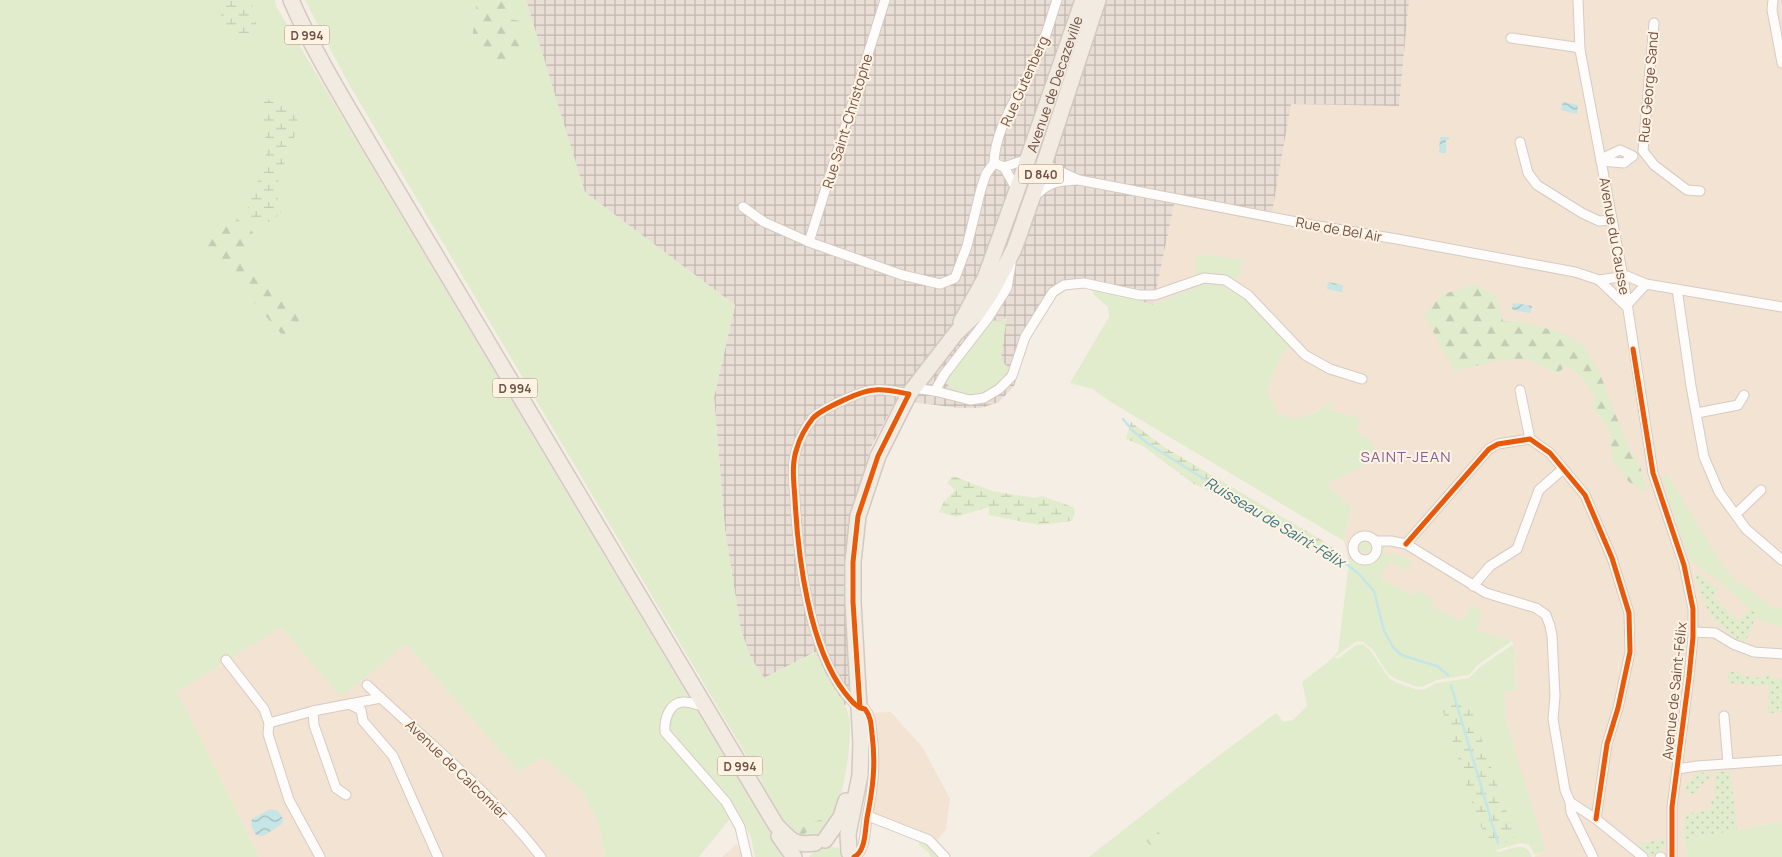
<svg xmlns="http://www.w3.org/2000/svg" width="1782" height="857" font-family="Manrope,sans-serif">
<defs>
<pattern id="industrial-grid" width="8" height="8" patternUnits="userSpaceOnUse" patternTransform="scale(1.25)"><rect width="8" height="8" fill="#e8ded5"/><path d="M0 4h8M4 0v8" fill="none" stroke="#c0b7ae"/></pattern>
<pattern id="forest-firs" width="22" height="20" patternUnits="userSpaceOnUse" patternTransform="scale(1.25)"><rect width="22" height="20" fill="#e1eccd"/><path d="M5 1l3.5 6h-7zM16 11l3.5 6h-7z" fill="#c4ccb1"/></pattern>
<pattern id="wetland-marsh" width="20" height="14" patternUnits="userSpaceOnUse" patternTransform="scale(1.25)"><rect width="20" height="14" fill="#e1eccd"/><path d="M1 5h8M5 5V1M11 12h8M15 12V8" fill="none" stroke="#c4ccb1"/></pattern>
<pattern id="garden-dots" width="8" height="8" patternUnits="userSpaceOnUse" patternTransform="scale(1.25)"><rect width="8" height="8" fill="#e1eccd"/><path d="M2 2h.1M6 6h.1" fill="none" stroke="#c4ccb1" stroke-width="1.8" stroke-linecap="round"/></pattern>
<pattern id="water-waves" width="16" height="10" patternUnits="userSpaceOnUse" patternTransform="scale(1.25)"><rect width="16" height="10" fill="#c5e5e6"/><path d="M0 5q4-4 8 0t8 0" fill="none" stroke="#a4bcbc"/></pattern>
</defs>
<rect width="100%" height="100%" fill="#f5eee4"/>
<g fill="#f2e3d3">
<polygon points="1409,0 1782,0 1782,822 1684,839 1687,857 1534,857 1543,852 1540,833 1518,765 1506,718 1504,691 1516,690 1514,648 1512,641 1476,630 1472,604 1462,622 1430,605 1417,590 1414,596 1380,578 1380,552 1372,561 1366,563 1360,561 1354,557 1349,562 1344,541 1351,506 1326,484 1367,441 1359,434 1356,426 1361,419 1330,410 1332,401 1305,418 1296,419 1278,414 1267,391 1279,358 1258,311 1245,299 1229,288 1153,305 1176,195 1291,104 1399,106"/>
<polygon points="281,627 341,696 406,644 519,772 543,757 582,791 598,823 605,857 259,857 177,692"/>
<polygon points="891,712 923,748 950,799 946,829 935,843 874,815 877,744 872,713"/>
<polygon points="737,844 743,857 722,857"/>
</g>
<polygon fill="url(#industrial-grid)" points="526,0 1409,0 1399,106 1291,104 1272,212 1176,195 1153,305 1092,286 1072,285 1056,293 1031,335 1014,386 999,402 981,408 959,408 896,400 871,447 852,513 845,568 852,681 845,706 827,677 815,652 764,678 751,658 741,631 725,530 714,397 735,305 584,192"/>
<g fill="#e1eccd">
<polygon points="0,0 275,0 276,6 696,709 701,713 776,839 790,857 755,857 751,837 737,810 699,857 605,857 598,823 582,791 543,757 519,772 406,644 341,697 281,627 177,692 259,857 0,857"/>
<path d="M305 0H477L472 40 509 19 510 0H526L585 192 735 305 714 397 725 530 741 630 751 658 764 678 816 652C819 660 823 668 827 676 834 690 845 701 849 716 854 737 841 815 827 831 817 843 801 838 788 833L770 802 761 780 347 81Z"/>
<polygon points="1197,254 1242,259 1239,279 1195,274"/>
<path d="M1204 284C1242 283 1267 321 1290 347L1279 358 1267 391 1278 414C1307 423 1308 416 1332 401L1330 410 1362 419 1356 426 1359 434 1371 442 1379 458 1326 484 1351 506 1344 541 1109 401 1093 389 1070 383 1109 317 1108 307 1093 294 1092 286 1153 305Z"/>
<path d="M1007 315 1001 360 1009 368C1006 373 1004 378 1001 382 987 398 959 399 946 383L953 370 991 320 1001 322Z"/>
<polygon points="1667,475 1723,566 1736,580 1772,607 1782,608 1782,625 1778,626 1755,618 1755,610 1750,609 1728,589 1695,563 1692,563 1682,538 1662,476"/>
<circle cx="1365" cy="547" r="6"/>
<path d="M1385 545V554L1398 555 1412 563 1409 568 1407 566 1405 570 1389 561 1380 578 1414 596 1417 590 1433 599 1430 605 1462 622 1472 604 1482 612 1476 630 1512 641 1478 665 1469 675 1437 680 1422 687 1415 686 1396 679 1389 675 1383 666 1373 650 1363 642 1357 641 1335 657 1337 659 1356 645 1363 644 1370 650 1389 678 1395 682 1418 690 1426 689 1436 683 1469 678 1480 667 1512 645 1514 648 1516 691H1504L1506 718 1514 749 1545 849 1543 852 1535 855 1529 845 1521 843 1496 850 1498 852C1511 849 1526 840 1532 857H1089L1209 763 1276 713 1283 722 1293 720 1307 706 1302 682 1328 662 1338 652 1349 562 1354 557C1373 571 1374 555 1385 545Z"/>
<polygon points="1782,822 1782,857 1687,857 1684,839"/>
<polygon points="919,836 942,857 931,857 928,852 919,845"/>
<polygon points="825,846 839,848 848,857 809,857 818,848"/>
</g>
<g fill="url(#forest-firs)">
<polygon points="477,0 510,0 509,19 521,21 522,58 501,72 477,51 472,40"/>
<polygon points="237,219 253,232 241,254 293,300 303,332 285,338 204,246 205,225 219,226"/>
<polygon points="1475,284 1496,296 1503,321 1518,321 1563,333 1582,344 1599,371 1628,447 1640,466 1648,492 1629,482 1612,459 1610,430 1592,407 1596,398 1581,377 1567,366 1557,373 1526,359 1500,360 1455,371 1424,315 1441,295"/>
<path d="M824 819 826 825C821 830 818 829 811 830 805 832 805 835 799 836L798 825 799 823 804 824Z"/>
<polygon points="1155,829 1160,834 1161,839 1159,843 1150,845 1147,841 1149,831"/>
</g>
<g fill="url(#wetland-marsh)">
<polygon points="216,0 251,0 258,33 248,43 224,24"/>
<polygon points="267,99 293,112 299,123 276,188 281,213 273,220 255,228 247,205 261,175 266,155 265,130 262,120 261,105"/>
<polygon points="1131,422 1164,447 1323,541 1340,553 1341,559 1333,561 1260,515 1194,484 1143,446 1126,439"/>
<polygon points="953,476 992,491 1035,498 1042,496 1073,507 1075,512 1072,521 1039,525 989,515 989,507 956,517 939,512 944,502 955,490 947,483"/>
<path d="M1458 695 1469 702 1515 837C1506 843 1498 846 1488 844L1473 806 1443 711 1449 697Z"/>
</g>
<g fill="url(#garden-dots)">
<path d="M1698 573 1719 590 1713 597 1739 621 1750 609 1755 610V618L1745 643C1713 625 1704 609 1695 574Z"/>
<polygon points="1729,671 1741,673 1741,675 1760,678 1770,673 1770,678 1782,679 1782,712 1768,713 1769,686 1728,683"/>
<polygon points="1730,771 1737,830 1684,839 1685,814 1711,810 1710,801 1715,800 1714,772"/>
<polygon points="1709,772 1709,778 1697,789 1697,793 1685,794 1686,784 1698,773"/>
<polygon points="1665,839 1665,846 1655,856 1649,856 1635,845"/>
</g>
<g fill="url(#water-waves)">
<polygon points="1563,102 1578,105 1577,114 1561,110"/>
<polygon points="1440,137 1449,137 1449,140 1446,140 1446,153 1439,153"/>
<polygon points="1328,282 1343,285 1342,292 1327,289"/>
<polygon points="1513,303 1532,306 1530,313 1512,310"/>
<polygon points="270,809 278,811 283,819 282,824 263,836 256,835 251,825 252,819"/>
</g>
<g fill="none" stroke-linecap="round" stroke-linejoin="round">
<g stroke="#c5e5e6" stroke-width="2.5">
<polyline points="1123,419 1133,431 1147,443 1274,523 1340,559 1359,574 1374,591 1384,631 1393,647 1401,655 1437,666 1448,675"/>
<polyline points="1451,685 1498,843"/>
</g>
<g stroke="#d6cbc3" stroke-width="11">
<g id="minor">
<polyline points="885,0 809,242 902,275 940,284 955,278 967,246 981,189 986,174 994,163 1004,167"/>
<polyline points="1578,0 1580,50 1623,277 1653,473 1684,565 1693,609 1693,637 1689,677 1672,807 1672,857"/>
<polyline points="1773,0 1772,10 1782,63"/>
<polyline points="1654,23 1643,151 1654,165 1687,190 1700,191"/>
<polyline points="1511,38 1575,47 1580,50"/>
<polyline points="1520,142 1528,173 1537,185 1582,213 1599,221 1612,220"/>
<polygon points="1620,150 1633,156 1624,163 1601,161 1605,157"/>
<path d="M994 163C995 127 1020 94 1035 61 1045 42 1050 20 1057 0"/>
<polyline points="1044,164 1079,180 1312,225 1397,239 1575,272 1599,280"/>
<polyline points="1017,190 1004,167 1028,159"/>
<path d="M1036 195C1051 181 1059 181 1079 180"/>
<polyline points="743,207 764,222 809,242"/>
<polyline points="1646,284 1626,306 1599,280 1627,276 1646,284 1782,307"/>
<polyline points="1677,289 1691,386 1704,457 1719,492 1746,529 1782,560"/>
<polyline points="913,388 935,391 970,400 984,398 999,389 1012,376 1025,337 1053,292 1064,285 1084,283 1139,295 1155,295 1204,278 1225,280 1248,295 1305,355 1330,369 1362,379"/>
<polyline points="1520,390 1530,439"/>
<polyline points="935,391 944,375 988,318 1007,288 1011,264"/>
<polyline points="1697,413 1738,405 1744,395"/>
<polyline points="1736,514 1761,490"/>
<circle cx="1365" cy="548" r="12"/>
<polyline points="1375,541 1391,541 1406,544 1486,593 1536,608 1546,615 1550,626 1552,636 1555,696 1553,719 1565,790 1570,802 1596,819 1643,857"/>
<polyline points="1406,544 1489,449 1498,444 1530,439 1550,453 1585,495 1612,558 1629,613 1630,652 1618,708 1607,744 1596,819"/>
<polyline points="1473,586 1490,566 1517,549 1539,490 1563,469"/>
<polyline points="1693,632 1715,633 1733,644 1754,652 1782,654"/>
<polyline points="226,660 264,709 269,723 268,734 289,800 320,857"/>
<path d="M367 685C426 741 491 792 541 857"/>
<polyline points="349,704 361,710 363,721 393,756 438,857"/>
<path d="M704 706C698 705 690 702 684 702 669 702 664 720 665 732L726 802 740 827 747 857"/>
<polyline points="313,711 314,725 336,788 346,795"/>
<polyline points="1724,716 1728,763"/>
<polyline points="269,723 313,711 381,698"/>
<polyline points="1677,769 1697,766 1782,760"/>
<polyline points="1570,802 1571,812 1593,857"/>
<polyline points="868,816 929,840 945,857"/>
<path d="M854 857C866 851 865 830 867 818 873 788 876 764 872 734 871 724 871 717 865 709 856 708 851 700 845 693 809 647 798 557 795 500 794 483 791 464 797 448 800 437 806 427 813 418 822 409 862 390 875 390 886 389 898 392 909 394"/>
<polyline points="1660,857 1661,857"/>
</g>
</g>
<g stroke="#d4c9c2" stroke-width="18">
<g id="primary">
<path d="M291 0C314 53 345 102 374 152L776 825C791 840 793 846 815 843"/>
<path id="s1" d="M961 322 985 278 1017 190 1083 0"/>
<polyline points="779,836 794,857"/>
<polyline points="825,840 841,817 846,801"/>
<polyline points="849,852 848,834 860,775 861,743 853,602 853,562 858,516 878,456 909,394 956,333 977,313 991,293 1014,249 1044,164 1098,0"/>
</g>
</g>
<use href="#minor" stroke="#fefcfb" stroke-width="9"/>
<use href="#primary" stroke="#f2ebe1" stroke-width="15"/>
<g stroke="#fff3e4" stroke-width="8">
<g id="cycleway">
<polyline points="1633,349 1653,473 1684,565 1693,609 1693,637 1689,677 1672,807 1672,857"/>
<polyline points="1406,544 1489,449 1498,444 1530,439 1550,453 1585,495 1612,558 1629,613 1630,652 1618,708 1607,744 1596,819"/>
<path d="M854 857C866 851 865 830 867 818 873 788 876 764 872 734 871 724 871 717 865 709 856 708 851 700 845 693 809 647 798 557 795 500 794 483 791 464 797 448 800 437 806 427 813 418 822 409 862 390 875 390 886 389 898 392 909 394L878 456 858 516 853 562V602L860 708"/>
</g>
</g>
<use href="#cycleway" stroke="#e8590c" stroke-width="5"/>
</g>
<g text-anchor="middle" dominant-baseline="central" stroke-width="4" stroke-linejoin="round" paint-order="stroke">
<g fill="#fff3e4" stroke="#9d8374" stroke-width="1">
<rect x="284.5" y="25.5" width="45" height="19" rx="4"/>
<rect x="1018.5" y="164.5" width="45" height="19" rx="4"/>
<rect x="492.5" y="378.5" width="45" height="19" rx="4"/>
<rect x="717.5" y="756.5" width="45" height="19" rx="4"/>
</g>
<g font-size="12" font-weight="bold" fill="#735344">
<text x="307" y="35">D 994</text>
<text x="1041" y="174">D 840</text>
<text x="515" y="388">D 994</text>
<text x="740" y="766">D 994</text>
</g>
<g font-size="14" fill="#735344" stroke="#fff3e4">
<text transform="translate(1024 81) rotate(-66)">Rue Gutenberg</text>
<text stroke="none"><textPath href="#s1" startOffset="256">Avenue de Decazeville</textPath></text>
<text transform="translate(1648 87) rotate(-85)">Rue George Sand</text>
<text transform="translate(847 121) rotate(-73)">Rue Saint-Christophe</text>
<text transform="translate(1339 229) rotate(10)">Rue de Bel Air</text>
<text transform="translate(1615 236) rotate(80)">Avenue du Causse</text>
<text transform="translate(1674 691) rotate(-84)">Avenue de Saint-Félix</text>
<text transform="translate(457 769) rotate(44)">Avenue de Calcomier</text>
</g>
<g font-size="15" letter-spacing="1" fill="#835f98" stroke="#fff3e4">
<text x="1406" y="456">SAINT-JEAN</text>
</g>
<g font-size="15" font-style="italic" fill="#3b7982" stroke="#fff3e4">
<text transform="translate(1275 522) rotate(31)">Ruisseau de Saint-Félix</text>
</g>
</g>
</svg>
